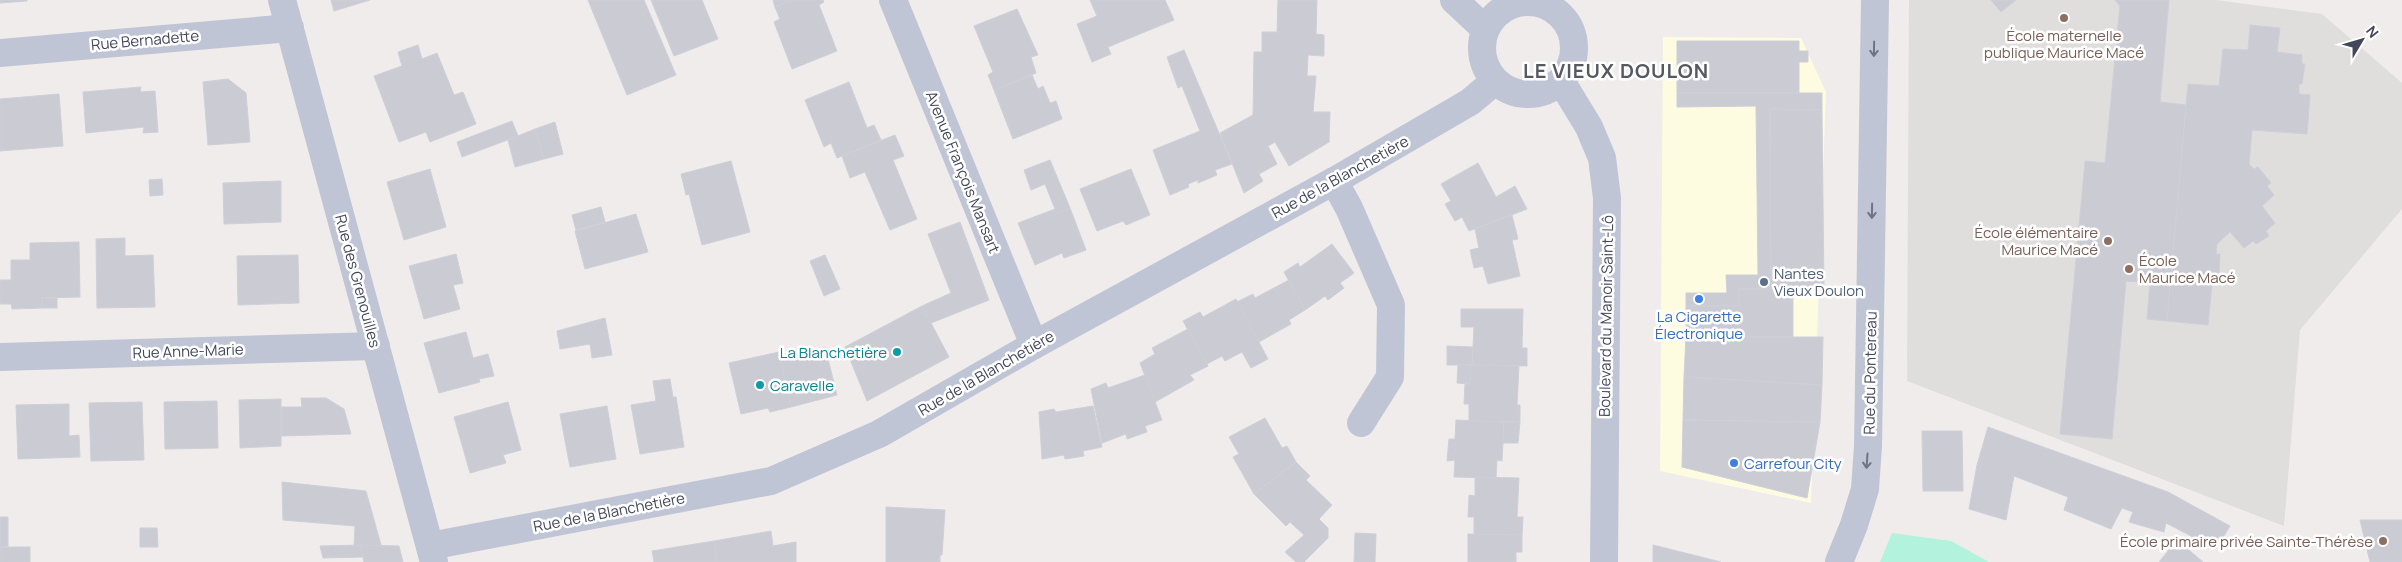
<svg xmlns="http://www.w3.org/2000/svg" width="2402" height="562" font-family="Manrope,sans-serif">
<rect width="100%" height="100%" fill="#efeceb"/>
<polygon fill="#fdfce0" points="1663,37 1801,38 1826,92 1811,503 1660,471"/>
<polygon fill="#e0dddd" points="1909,0 2215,0 2322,14 2402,83 2402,209 2300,330 2284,526 1907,381"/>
<polygon fill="#b3f2dc" points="1892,533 1951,541 1989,562 1880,562"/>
<g fill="#cbcbd4" stroke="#cecfd8">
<polygon points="0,0 27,0 27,1 0,3"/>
<polygon points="331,0 370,0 334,11"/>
<polygon points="588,0 644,0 676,75 627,95"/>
<polygon points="651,0 702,0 718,39 674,56"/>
<polygon points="773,0 791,0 775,7"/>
<polygon points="791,0 823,0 824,2 819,5 837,51 792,69 774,22 780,19 775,7"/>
<polygon points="1090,0 1165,0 1174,20 1108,47 1111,54 1092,62 1077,24 1097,16"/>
<polygon points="1278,0 1317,0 1316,34 1324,35 1324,56 1308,55 1307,76 1316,76 1313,112 1330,112 1329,142 1289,166 1275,142 1268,146 1277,164 1259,174 1263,181 1244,193 1220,133 1253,115 1254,52 1262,52 1262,32 1277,32"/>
<polygon points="1991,0 2016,0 2001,12"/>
<polygon points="2115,0 2169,0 2160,102 2186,105 2167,321 2147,319 2150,283 2126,281 2112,439 2060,434 2085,161 2105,163 2120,6"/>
<polygon points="1017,9 1038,55 1031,57 1036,73 994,90 988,75 993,72 974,26"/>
<polygon points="2250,25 2280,28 2277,52 2302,55 2302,64 2305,64 2302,84 2299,84 2299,94 2310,95 2307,134 2252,130 2249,164 2254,169 2258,167 2271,183 2267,186 2274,195 2262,206 2275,223 2266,231 2269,236 2256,244 2253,241 2244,248 2230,232 2217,244 2216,254 2220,254 2219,273 2213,274 2208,325 2167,321 2188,84 2219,86 2223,49 2248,50"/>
<polygon points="1677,41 1799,41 1799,51 1808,51 1808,62 1799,62 1799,93 1677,93"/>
<polygon points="418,45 422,59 437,53 454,95 463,92 476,124 430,142 426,132 399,142 374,76 402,66 398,52"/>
<polygon points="1184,50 1232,164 1215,170 1217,175 1198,183 1198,180 1188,184 1189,187 1170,195 1153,150 1200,131 1182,86 1178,88 1167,57"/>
<polygon points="1032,75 1038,89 1043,86 1050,103 1056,101 1062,119 1013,139 994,90"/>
<polygon points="228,79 246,93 250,142 208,145 203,82"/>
<polygon points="849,82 867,128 874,125 881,140 837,158 831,143 824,147 805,100"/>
<polygon points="141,87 140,92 155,91 158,132 143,133 144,127 86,133 83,92"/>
<polygon points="1677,93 1822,93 1822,110 1770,109 1771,289 1739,289 1739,306 1686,306 1686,293 1727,293 1726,275 1758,275 1756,106 1677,107"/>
<polygon points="59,94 63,146 0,151 0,99"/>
<polygon points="1770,109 1822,110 1824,290 1793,290 1793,337 1686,337 1686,306 1739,306 1739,289 1771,289"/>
<polygon points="512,121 518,136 462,157 457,142"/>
<polygon points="555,122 563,154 544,159 535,129"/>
<polygon points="535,129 544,159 515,167 508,140"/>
<polygon points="895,135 904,156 893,160 917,219 890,230 865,172 850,178 842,156"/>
<polygon points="1050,160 1070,208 1057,214 1045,184 1031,190 1024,170"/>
<polygon points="731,161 750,232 702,245 689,194 686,195 681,174"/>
<polygon points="1478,163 1496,197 1515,186 1527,209 1469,231 1462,217 1455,221 1445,204 1451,201 1441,184"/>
<polygon points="430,169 446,227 404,240 387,182"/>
<polygon points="1131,169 1150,215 1126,225 1123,221 1097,231 1080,189"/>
<polygon points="162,179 163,195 150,196 149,180"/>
<polygon points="281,181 281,222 224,224 223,183"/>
<polygon points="601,207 605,222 576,230 572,215"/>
<polygon points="1070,208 1086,250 1064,258 1062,253 1035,265 1018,223 1055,209 1057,214"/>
<polygon points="636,214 648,252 585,269 575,231"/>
<polygon points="1512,215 1518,239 1512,240 1520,276 1488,284 1483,266 1474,268 1470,250 1479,248 1475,229"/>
<polygon points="960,222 989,300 931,323 922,306 951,293 928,234"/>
<polygon points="125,238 125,256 153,255 155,307 97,308 96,239"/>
<polygon points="79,242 80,297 42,298 42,308 12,309 11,304 0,304 0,280 11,280 11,260 30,260 30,243"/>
<polygon points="1332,244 1354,273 1340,283 1344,288 1328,300 1325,296 1305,310 1284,272 1298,263 1300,267"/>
<polygon points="456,254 463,283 453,285 460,309 424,319 409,266"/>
<polygon points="298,255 299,303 238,305 237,256"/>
<polygon points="825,255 840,289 824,296 810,261"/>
<polygon points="1289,280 1305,310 1289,320 1291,324 1259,342 1237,302 1253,294 1255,298"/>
<rect x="42" y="298" width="15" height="10"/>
<polygon points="1236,299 1268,359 1251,368 1242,352 1225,361 1222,356 1207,364 1183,321 1200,312 1203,317"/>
<polygon points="922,306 949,357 867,401 845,347"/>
<polygon points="1461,309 1523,309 1522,348 1527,348 1527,366 1472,365 1474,327 1461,327"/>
<polygon points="605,318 612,355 592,358 590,344 560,349 557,331"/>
<polygon points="1188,329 1208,366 1190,375 1194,380 1155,402 1140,363 1155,354 1152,348"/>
<polygon points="466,332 473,358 488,354 494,376 479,379 480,382 439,393 424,343"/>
<polygon points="1686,337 1823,337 1822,385 1684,377"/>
<polygon points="1447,346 1473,347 1472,365 1447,365"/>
<polygon points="825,347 837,395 791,407 780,357"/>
<polygon points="779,352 791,407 770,412 768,408 741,414 729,363"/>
<polygon points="1458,365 1471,365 1470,384 1457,383"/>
<polygon points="1471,365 1519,366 1517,405 1520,405 1520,422 1469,421 1469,404 1464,404 1465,384 1470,384"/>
<polygon points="1145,375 1162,420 1145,426 1147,432 1127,439 1126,434 1102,443 1091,389 1106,383 1108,388"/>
<polygon points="1684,377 1822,385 1820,422 1683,420"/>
<polygon points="670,379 673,397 676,397 684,447 640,454 631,405 656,401 653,381"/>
<polygon points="301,398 326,398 344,409 351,434 281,436 281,407 302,407"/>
<polygon points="281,399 281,446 240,448 239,400"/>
<polygon points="217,401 218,448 165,449 164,402"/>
<polygon points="142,402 144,460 91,461 89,403"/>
<polygon points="508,402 521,450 503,455 506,463 470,473 454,417"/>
<polygon points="69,404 69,436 79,435 80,457 18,459 16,405"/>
<polygon points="607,406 616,459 570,467 560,414"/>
<polygon points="1093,406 1102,447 1083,451 1084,456 1065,459 1064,455 1042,459 1039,412 1054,409 1056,412"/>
<polygon points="1265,418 1282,448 1287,446 1296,462 1254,494 1233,457 1239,454 1229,437"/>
<polygon points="1456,420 1504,422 1502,461 1497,460 1496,478 1454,477 1455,460 1447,461 1449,439 1455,439"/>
<polygon points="1683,420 1820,422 1807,498 1682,467"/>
<polygon points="1504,422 1520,422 1518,443 1503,443"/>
<polygon points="1988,427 2168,492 2230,526 2216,549 2166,523 2164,532 2129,522 2133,512 2122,508 2111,529 2064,510 2068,497 2014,476 2006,520 1969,509 1977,465"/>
<polygon points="1922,431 1962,431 1963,491 1923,491"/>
<polygon points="1296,462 1310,476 1306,480 1332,505 1319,519 1328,528 1328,538 1304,562 1296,562 1285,552 1304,535 1290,522 1286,526 1254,494"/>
<polygon points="1475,477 1519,478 1517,517 1523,517 1522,535 1474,535 1474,517 1468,517 1469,495 1475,496"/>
<polygon points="282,482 366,491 381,545 354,546 355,526 283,520"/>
<polygon points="886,507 945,510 942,555 940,555 940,562 886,562"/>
<polygon points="0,517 8,517 8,546 0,547"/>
<polygon points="2360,520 2402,520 2402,562 2370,562"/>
<polygon points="140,528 157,528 158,547 140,547"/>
<polygon points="771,531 773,546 796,542 796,562 717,562 714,541"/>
<polygon points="1355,533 1376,534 1375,562 1354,562"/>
<polygon points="1468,534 1522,535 1522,552 1516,552 1516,562 1468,562"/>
<polygon points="2177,540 2203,562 2159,562"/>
<polygon points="714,541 717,562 654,562 652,551"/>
<polygon points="360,545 399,546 403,562 364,562"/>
<polygon points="360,545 363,557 323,558 320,546"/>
<polygon points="1653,545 1721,562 1653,562"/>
<rect x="0" y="547" width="30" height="15"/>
</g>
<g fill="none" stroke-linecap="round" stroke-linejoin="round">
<polyline stroke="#c0c5d5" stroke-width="14" points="1518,0 1518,3"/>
<g stroke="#c0c5d5" stroke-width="28">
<polyline points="282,0 434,562"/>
<polyline points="893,0 1034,345"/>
<polyline points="1454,0 1485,29"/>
<circle cx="1528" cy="48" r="46"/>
<polyline points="0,53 290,28"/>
<polyline points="1561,81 1589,127 1602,158 1607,198 1604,562"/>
<polyline points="1334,181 1349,208 1391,305 1390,377 1361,423"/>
<polyline points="0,357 376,346"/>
<polyline points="430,546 771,481 879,434 1034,345 1334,181 1470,102 1495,81"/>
<polyline points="1839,562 1854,525 1865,489 1868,446 1875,0"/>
</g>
</g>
<defs><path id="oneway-shaft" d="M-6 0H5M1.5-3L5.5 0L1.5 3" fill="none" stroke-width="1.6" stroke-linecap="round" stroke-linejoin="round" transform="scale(1.25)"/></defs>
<g stroke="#6e7485">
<use href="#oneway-shaft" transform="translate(1874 49) rotate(91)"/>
<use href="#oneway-shaft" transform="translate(1872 211) rotate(91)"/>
<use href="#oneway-shaft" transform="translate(1867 461) rotate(94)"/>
</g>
<g fill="#8d6e63" stroke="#fff" stroke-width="2">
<circle cx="2064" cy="18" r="5"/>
<circle cx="2108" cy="241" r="5"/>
<circle cx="2129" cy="269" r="5"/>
<circle cx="2383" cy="541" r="5"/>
</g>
<circle fill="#5c6f8a" stroke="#fff" stroke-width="2" cx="1764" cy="282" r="5"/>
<g fill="#3f7fe0" stroke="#fff" stroke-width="2">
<circle cx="1699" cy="299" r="5"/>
<circle cx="1734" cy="463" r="5"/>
</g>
<g fill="#0f9aa8" stroke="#fff" stroke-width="2">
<circle cx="897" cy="352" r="5"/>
<circle cx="760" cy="385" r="5"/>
</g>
<g text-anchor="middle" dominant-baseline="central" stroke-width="5" stroke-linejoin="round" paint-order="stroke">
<g font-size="15" fill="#785e54" stroke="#fff" text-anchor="end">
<text x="2064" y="35" text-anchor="middle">École maternelle<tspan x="2064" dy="17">publique Maurice Macé</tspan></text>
<text x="2098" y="232">École élémentaire<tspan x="2098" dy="17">Maurice Macé</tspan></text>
<text x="2139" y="260" text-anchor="start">École<tspan x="2139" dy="17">Maurice Macé</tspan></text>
<text x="2373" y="541">École primaire privée Sainte-Thérèse</text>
</g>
<g font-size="15" fill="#42485a" stroke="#fff">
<text transform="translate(145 40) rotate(-5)">Rue Bernadette</text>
<text transform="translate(963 172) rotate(68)">Avenue François Mansart</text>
<text transform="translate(1340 177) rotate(-29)">Rue de la Blanchetière</text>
<text transform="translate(358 281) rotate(75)">Rue des Grenouilles</text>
<text transform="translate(1606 316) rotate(-89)">Boulevard du Manoir Saint-Lô</text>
<text transform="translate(188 351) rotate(-2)">Rue Anne-Marie</text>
<text transform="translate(986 373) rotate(-30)">Rue de la Blanchetière</text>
<text transform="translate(1870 373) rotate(-89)">Rue du Pontereau</text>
<text transform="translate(609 512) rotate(-11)">Rue de la Blanchetière</text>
</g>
<g font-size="15" fill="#4e5e75" stroke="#fff" text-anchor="start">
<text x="1774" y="273">Nantes<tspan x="1774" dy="17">Vieux Doulon</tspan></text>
</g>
<g font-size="15" fill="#366cbe" stroke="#fff">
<text x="1699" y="316">La Cigarette<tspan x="1699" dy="17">Électronique</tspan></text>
<text x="1744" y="463" text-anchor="start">Carrefour City</text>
</g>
<g font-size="15" fill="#0d838f" stroke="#fff" text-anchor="end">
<text x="887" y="352">La Blanchetière</text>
<text x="770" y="385" text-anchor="start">Caravelle</text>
</g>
<g font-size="20" font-weight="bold" letter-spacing="1" fill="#575961" stroke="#fff">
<text x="1616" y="70">LE VIEUX DOULON</text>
</g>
</g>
<g transform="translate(2362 40) rotate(52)" stroke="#ffffff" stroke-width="4" paint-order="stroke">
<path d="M0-4L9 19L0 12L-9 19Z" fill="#42485a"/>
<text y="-8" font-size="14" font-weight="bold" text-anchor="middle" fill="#42485a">N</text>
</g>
</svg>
